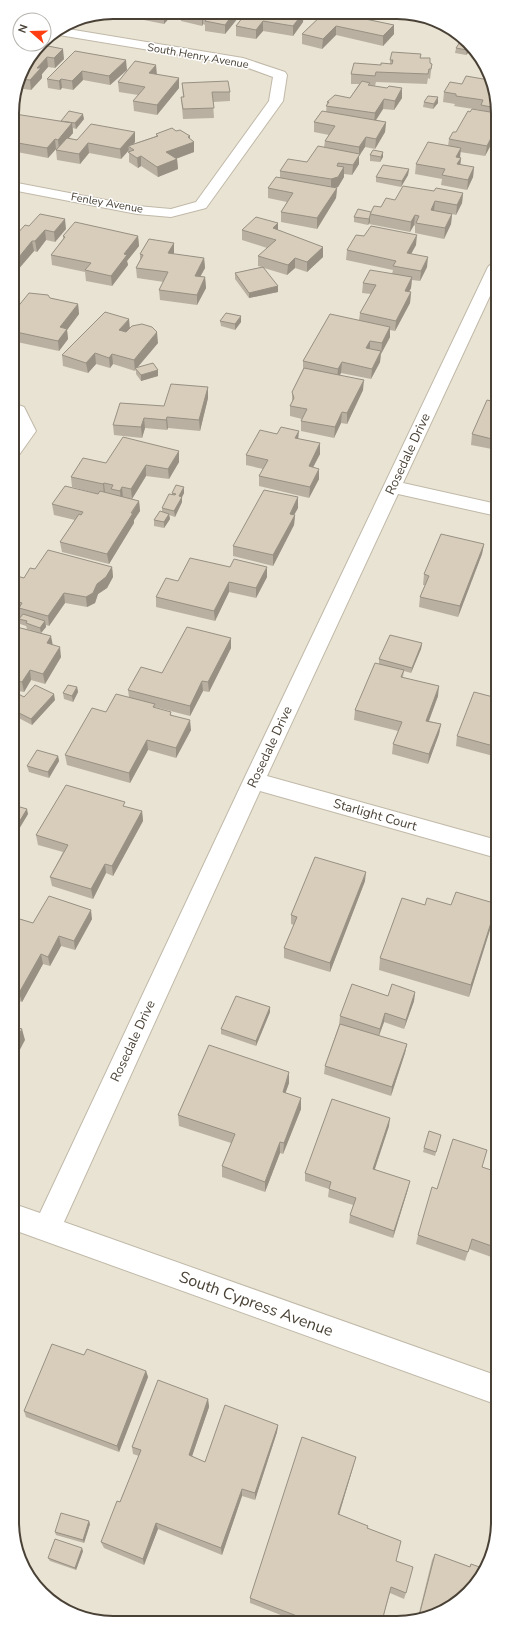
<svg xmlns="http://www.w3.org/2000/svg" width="510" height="1635" font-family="'Nunito Sans',sans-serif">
<rect width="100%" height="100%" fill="#f5f1e6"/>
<polygon fill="#e9e3d4" points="113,12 417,14 468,42 496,94 498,1528 490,1560 473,1589 447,1610 416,1621 94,1621 42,1593 14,1541 12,107 20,74 40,44 44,44 44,40 75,20"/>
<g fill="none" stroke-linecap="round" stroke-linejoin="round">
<g stroke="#c1b9a8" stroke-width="2">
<g id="minor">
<polygon points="62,28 243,58 285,72 287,75 283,101 206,208 171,217 137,214 12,190 12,182 137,206 171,209 196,202 269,101 273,77 240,65 53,34"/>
<polygon points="496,262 496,283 403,483 497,504 497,516 398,494 267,776 497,840 497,858 260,791 64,1222 498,1376 498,1405 14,1230 14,1204 40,1213 243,781 488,267 491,264"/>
<polygon points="13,403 24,407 36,431 19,455 13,457 13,439 18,431 13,418"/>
</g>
</g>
<use href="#minor" fill="#fff" fill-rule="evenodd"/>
</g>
<g fill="#bab0a1">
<polygon points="130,12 172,12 172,15 164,24 144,20 144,14"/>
<polygon points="181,12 242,13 225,34 205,31 205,25 203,24 202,26 181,21"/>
<polygon points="324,13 357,14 357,17 394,25 394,34 383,46 336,35 322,49 302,44 302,34"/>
<polygon points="240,17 303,22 293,36 263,31 256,39 236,36 236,26 240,21"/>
<polygon points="468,42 470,45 470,51 466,55 455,53 456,48"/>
<polygon points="75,51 127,70 110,85 83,80 73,90 62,88 60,90 48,88 47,79"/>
<polygon points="35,52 64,59 55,68 48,67 42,74 42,78 31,90 17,88 20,74"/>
<polygon points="420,58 430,58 430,63 432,64 430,79 428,78 427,84 376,82 375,86 370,85 402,98 394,110 383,109 376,120 386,122 385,132 375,149 365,147 359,156 359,164 352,175 344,174 344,177 338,187 335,188 337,188 336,198 317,229 281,222 281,212 287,202 268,198 268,188 280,178 280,171 307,162 324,147 325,141 329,135 314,132 314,122 326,112 327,102 350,98 359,84 351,84 351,74 381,65 390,64 390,60"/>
<polygon points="157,74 179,88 157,115 134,111 133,101 138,95 119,92 118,82"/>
<polygon points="182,83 230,92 230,101 213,102 214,118 183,119 181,97 183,97"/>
<polygon points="462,84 496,96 496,135 485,156 460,152 460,157 461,158 460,165 474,167 473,177 467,190 441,185 442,179 415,174 416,164 448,146 449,139 456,132 470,112 480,110 454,106 455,104 443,102 444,92"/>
<polygon points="424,102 438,103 433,109 423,107"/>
<polygon points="12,117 61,121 84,119 76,129 73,128 73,133 69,138 77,140 135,142 133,144 156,136 156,134 176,131 190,136 190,139 194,142 194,152 176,159 177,159 178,169 158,177 141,166 138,168 129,162 129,150 121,159 89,153 80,164 57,160 56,150 56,149 48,158 12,151"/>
<polygon points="370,155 383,157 380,162 370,161"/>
<polygon points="409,169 408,175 401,187 376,182 376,177"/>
<polygon points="434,191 463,193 462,203 456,215 452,214 451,224 444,239 415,233 415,226 414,225 410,232 369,224 370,222 368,225 354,222 354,217 371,212 395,200"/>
<polygon points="278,223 278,230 323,247 323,257 307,272 295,268 287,275 264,268 278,292 249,298 235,279 235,273 262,267 258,266 258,256 267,248 242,240 242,230"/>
<polygon points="12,226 14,226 15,235 16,235 29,226 66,229 55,242 46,240 37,252 34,251 16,272 12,271"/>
<polygon points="63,236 138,236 139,246 127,261 128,265 112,286 86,281 85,272 52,265 51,255 63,239"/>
<polygon points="174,243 174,254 204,258 205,268 200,277 205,277 206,288 197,305 160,300 159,290 164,282 137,278 136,268 140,260 140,254"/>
<polygon points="416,245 411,254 427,267 420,281 412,280 411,288 409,292 411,292 410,303 395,331 390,330 390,337 381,354 380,362 371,379 341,373 340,375 363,390 347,424 341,423 334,438 301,431 301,421 302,419 290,416 290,406 292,403 292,392 303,369 303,361 359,320 360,313 371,294 362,293 363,283 392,274 393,270 346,260 347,250"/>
<polygon points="50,298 78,304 79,314 67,330 68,339 59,351 17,342 12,314"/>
<polygon points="220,321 241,322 235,330 221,326"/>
<polygon points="130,328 158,343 137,368 158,370 158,376 141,381 136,374 136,370 135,371 113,364 110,368 96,364 88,373 63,366 62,355"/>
<polygon points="208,387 208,398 200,431 168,428 167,430 145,428 142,438 114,435 113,425 164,406"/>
<polygon points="496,402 497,450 471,445 472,434"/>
<polygon points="298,439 320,443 320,454 313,467 319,479 309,498 259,486 259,476 263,469 246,465 246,455"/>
<polygon points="179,462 169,479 146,476 132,499 139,501 140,511 134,520 134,523 109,564 62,552 60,542 75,520 54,515 52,504 98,494 72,487 71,477 106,463"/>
<polygon points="172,493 184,493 182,497 182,502 175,517 169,515 170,519 164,528 154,526 154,520 162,512 162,508 172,495"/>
<polygon points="298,508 294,515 295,515 294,525 273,566 233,556 233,546"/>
<polygon points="484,544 482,554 458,617 419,607 420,597 425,585 423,585 424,574"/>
<polygon points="112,567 113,577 107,588 98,594 95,603 87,607 65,603 49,626 46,625 46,627 41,633 53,645 61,657 45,684 31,680 24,692 13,690 13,614 18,625 17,627 39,632 27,629 26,626 20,624 19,619 20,616 20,612 13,610 13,575 24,578 35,569"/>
<polygon points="230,567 267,577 256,598 229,592 215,621 156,607 156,597 178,581"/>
<polygon points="497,596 497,611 493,610 495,600"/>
<polygon points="422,643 421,649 411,673 404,671 403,677 438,696 429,721 441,724 439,734 428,764 392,754 393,744 398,731 354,720 355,710 379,664 379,659"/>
<polygon points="231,648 209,692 203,691 190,716 155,707 155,708 172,715 191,730 176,758 148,750 130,783 67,765 65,755 106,712 129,697 128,690 162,673"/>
<polygon points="77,687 78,692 73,702 64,699 63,693"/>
<polygon points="13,691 24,697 55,700 32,725 13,715"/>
<polygon points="497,698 497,757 456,746 457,736"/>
<polygon points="58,756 59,761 49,778 29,772 27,766"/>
<polygon points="497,770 497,783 494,782"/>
<polygon points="13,805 28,814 16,834 13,833"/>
<polygon points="142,811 143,821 113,876 106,873 93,899 52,886 50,877 63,852 38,845 36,835"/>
<polygon points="365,881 330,972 284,958 284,948 294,925 291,924 291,915"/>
<polygon points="425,905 451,905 494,917 469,997 379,970 380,958"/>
<polygon points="13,917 33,923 92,919 75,950 61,946 50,966 43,964 22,1002 13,999"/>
<polygon points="415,992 414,1001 404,1029 384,1022 379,1036 407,1044 405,1053 391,1096 324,1074 325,1066 339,1025 340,1016 388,996"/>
<polygon points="497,1003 497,1019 493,1018"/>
<polygon points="270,1012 256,1046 221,1034 221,1029"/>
<polygon points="289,1083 285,1093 301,1109 283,1154 280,1153 265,1192 222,1177 222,1166 231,1143 179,1126 178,1115"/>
<polygon points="389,1126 375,1169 408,1189 393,1238 349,1223 350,1215 353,1205 328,1197 329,1189 305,1181 305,1173"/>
<polygon points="441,1135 435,1156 423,1152 424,1148"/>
<polygon points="482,1167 497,1172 497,1259 469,1249 465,1261 416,1244 418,1235 437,1189"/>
<polygon points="84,1355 146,1371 148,1377 119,1452 26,1417 24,1411"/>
<polygon points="208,1399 209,1407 192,1456 205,1462 278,1425 277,1432 255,1500 242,1496 222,1555 158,1529 144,1565 104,1548 101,1542 120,1502 139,1456 133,1454 132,1447"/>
<polygon points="354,1464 339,1515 367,1528 396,1561 406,1593 404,1599 390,1593 382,1621 296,1621 250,1603 250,1598"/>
<polygon points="90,1524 84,1543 56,1535 55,1532"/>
<polygon points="83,1551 76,1570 50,1561 48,1558"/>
<polygon points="435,1554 469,1567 471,1564 485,1569 447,1610 417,1621 432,1560"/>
</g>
<g fill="#979083">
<polygon points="165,12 172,12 172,15 164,24 164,14"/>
<polygon points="234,13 242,13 225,34 225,25"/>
<polygon points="303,13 304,13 303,22 293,36 293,26"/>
<polygon points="353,14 357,14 357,19 351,16"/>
<polygon points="203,15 203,24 202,26 202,16"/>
<polygon points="263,21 263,31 256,39 256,30"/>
<polygon points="394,25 394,34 383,46 383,36"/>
<polygon points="336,26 336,35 322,49 323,39"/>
<polygon points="470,45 470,51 466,55 467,50"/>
<polygon points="63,49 64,59 55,68 54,58"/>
<polygon points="47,57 48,67 42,74 42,78 31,90 30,80 37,68"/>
<polygon points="126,60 127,70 110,85 109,76"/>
<polygon points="156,65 157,75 149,73"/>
<polygon points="82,71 83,80 73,90 72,81"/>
<polygon points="179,78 179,88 157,115 157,105"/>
<polygon points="61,79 62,88 60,90 59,81"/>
<polygon points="402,88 402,98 394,110 395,101"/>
<polygon points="438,97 438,103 433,109 434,104"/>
<polygon points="384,99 383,109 374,123 375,113"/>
<polygon points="83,114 84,119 76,129 75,123"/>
<polygon points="386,122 385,132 375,149 376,139"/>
<polygon points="72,123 73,133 59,149 58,140"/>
<polygon points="496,124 496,135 485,156 487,146"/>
<polygon points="135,132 135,142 131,147 128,146 129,150 121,159 120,149"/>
<polygon points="190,136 190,143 194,142 194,152 167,162 166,152"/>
<polygon points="366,137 365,147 359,156 359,164 352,175 353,165 359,156 359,147"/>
<polygon points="55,139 56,149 48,158 47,148"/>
<polygon points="88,143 89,153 80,164 79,154"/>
<polygon points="461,148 460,158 456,157"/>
<polygon points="383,152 383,157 380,162 381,157"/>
<polygon points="141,156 141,166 138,168 137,158"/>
<polygon points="461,158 460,168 457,164"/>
<polygon points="177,159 178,169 158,177 157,167"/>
<polygon points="344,167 344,177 338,187 331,189 331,179"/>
<polygon points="474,167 473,177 467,190 468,180"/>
<polygon points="409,169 408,175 401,187 402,181"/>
<polygon points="337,188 336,198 317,229 317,218"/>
<polygon points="463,193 462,203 456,215 457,205"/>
<polygon points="435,201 434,211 431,210"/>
<polygon points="452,214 451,224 444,239 445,228"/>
<polygon points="415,215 414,225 410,232 411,222"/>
<polygon points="370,217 370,222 368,225 369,219"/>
<polygon points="65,219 66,229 55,242 54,232"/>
<polygon points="278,223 278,234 273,228"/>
<polygon points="14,226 15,237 12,239 12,228"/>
<polygon points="45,230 46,240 37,252 35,241"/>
<polygon points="417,235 416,245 406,263 407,253"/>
<polygon points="138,236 139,246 127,261 128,265 112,286 111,276 124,254"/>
<polygon points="32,241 34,251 16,272 15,262"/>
<polygon points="174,243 174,253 169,263 168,253"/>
<polygon points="323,247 323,257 307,272 307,262"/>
<polygon points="428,257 427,267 420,281 421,271"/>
<polygon points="204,258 205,268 195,286 195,276"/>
<polygon points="295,258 295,268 287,275 288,265"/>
<polygon points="205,277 206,288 197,305 197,295"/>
<polygon points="412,277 411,288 404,301 405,291"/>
<polygon points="278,286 278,292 249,298 249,293"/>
<polygon points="411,292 410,303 395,331 396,321"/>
<polygon points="78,304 79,314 67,330 68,339 59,351 58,341 60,327"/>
<polygon points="241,316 241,322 235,330 235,324"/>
<polygon points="129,319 130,329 120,340 119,330"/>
<polygon points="390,327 390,337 381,354 382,343"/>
<polygon points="16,332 17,342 12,348 12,336"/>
<polygon points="157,332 158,343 136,369 135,368 135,371 134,360"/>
<polygon points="370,341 370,351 366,348"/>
<polygon points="381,351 380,362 371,379 372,369"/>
<polygon points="95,353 96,364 88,373 86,363"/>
<polygon points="112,354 113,364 110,368 109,358"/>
<polygon points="342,362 341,373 337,379 338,369"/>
<polygon points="158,370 158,376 141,381 141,375"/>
<polygon points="364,380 363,390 347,424 347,413"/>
<polygon points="208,387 208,398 200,431 199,420"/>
<polygon points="342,412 341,423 334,438 335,427"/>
<polygon points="167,417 168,428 167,430 166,420"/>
<polygon points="144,418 145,428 142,438 141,427"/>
<polygon points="299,431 298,441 295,438"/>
<polygon points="320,443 320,454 308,477 309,466"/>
<polygon points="179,451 179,462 169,479 168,469"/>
<polygon points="146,465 146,476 132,499 131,489"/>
<polygon points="319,469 319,479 309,498 310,487"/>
<polygon points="104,483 105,493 104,495 103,484"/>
<polygon points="122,487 123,498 121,502 120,491"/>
<polygon points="184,487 184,493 182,497 182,502 175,517 174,511 179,496"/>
<polygon points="298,497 298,508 289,524 290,514"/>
<polygon points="139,501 140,511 134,520 134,523 109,564 107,554"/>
<polygon points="169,514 170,519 164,528 164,522"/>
<polygon points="295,515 294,525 273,566 273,555"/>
<polygon points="484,544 482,554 458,617 460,606"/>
<polygon points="112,567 113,577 107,588 98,594 95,603 87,607 86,597"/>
<polygon points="267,567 267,577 256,598 256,588"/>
<polygon points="229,582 229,592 215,621 214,611"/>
<polygon points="64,593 65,603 49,626 48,616"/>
<polygon points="16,615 18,625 13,634 13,620"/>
<polygon points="45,621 46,627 41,633 40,628"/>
<polygon points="51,636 53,646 47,643"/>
<polygon points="231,638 231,648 209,692 208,682"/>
<polygon points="422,643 421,649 411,673 412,668"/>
<polygon points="60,647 61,657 45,684 43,674"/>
<polygon points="30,670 31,680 24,692 22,682"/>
<polygon points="202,681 203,691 190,716 190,706"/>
<polygon points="439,686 438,696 425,731 426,721"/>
<polygon points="77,687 78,692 73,702 72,696"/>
<polygon points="54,694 55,700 32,725 31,719"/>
<polygon points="190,720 191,730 176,758 176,748"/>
<polygon points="441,724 439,734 428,764 429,754"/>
<polygon points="15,738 17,748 13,753 13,740"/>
<polygon points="147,740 148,750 130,783 129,773"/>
<polygon points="58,756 59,761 49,778 48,772"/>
<polygon points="27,809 28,814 16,834 15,829"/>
<polygon points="142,811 143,821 113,876 112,866"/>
<polygon points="105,864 106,873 93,899 91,889"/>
<polygon points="366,872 365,881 330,972 330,963"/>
<polygon points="497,904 494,917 469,997 471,985"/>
<polygon points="91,910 92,919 75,950 74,941"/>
<polygon points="59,936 61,946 50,966 48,957"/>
<polygon points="41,954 43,964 22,1002 19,993"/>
<polygon points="415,992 414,1001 404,1029 406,1020"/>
<polygon points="270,1007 270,1012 256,1046 256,1041"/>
<polygon points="385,1013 384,1022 378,1038 380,1029"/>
<polygon points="22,1029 25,1040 13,1063 13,1046"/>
<polygon points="407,1044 405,1053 391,1096 392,1087"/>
<polygon points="289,1072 289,1083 282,1103 283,1092"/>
<polygon points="301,1098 301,1109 283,1154 284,1143"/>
<polygon points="390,1118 389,1126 372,1177 373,1169"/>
<polygon points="280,1142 280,1153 265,1192 265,1182"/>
<polygon points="410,1181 408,1189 393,1238 394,1231"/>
<polygon points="146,1371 148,1377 119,1452 117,1446"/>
<polygon points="208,1399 209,1407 190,1462 189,1455"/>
<polygon points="278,1425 277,1432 255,1500 255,1493"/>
<polygon points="356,1457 354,1464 337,1521 338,1514"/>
<polygon points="242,1489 242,1496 222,1555 221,1548"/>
<polygon points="89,1521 90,1524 84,1543 83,1540"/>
<polygon points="156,1523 158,1529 144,1565 143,1559"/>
<polygon points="82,1548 83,1551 76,1570 75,1568"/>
</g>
<g fill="#d8cdbb" stroke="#979083">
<polygon points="152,12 165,12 164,14"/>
<polygon points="184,12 234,13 225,25 205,21 210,16 203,15 202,16"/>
<polygon points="244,13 303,13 293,26 263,21 256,30 236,26 243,17 240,17"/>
<polygon points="324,13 353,14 351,16 394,25 383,36 336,26 323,39 302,34"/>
<polygon points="462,39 469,43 468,44 464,44 470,45 467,50 456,48"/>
<polygon points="43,45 63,49 54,58 47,57 37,68 41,68 30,80 19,79 20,74 35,52 36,52"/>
<polygon points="75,51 126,60 109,76 82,71 72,81 61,79 59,81 47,79"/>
<polygon points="392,52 421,54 420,58 430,58 430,63 432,64 431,69 429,69 428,74 376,72 375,76 351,74 354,63 381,65 381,63 392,64 393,60 390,60"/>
<polygon points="135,61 156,65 149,73 179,78 157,105 133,101 145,87 118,82"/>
<polygon points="466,76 489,80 493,87 492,89 493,89 495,92 493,95 496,96 496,108 481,105 483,100 456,96 456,94 444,92 450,82 462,84"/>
<polygon points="228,81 230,92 212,92 214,108 183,109 181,97 184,97 182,83"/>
<polygon points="362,81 370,83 368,85 387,88 389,86 402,88 395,101 384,99 375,113 326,106 329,102 327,102 335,95 350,98"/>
<polygon points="428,96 438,97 434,104 424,102"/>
<polygon points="472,109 496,113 496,128 487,146 449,139 453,132 456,132 468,111 470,112"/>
<polygon points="69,111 83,114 75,123 61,121"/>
<polygon points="322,111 386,122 376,139 366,137 359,147 325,141 335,126 314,122"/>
<polygon points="15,114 72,123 58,140 55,139 47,148 12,142 12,117"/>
<polygon points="91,124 135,132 120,149 88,143 79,154 56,150 67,138 77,140"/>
<polygon points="172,128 176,131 180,130 190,136 188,137 194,142 166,152 177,159 157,167 141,156 137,158 128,152 134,150 128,146 158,136 156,134"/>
<polygon points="428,142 461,148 456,157 461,158 457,164 474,167 468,180 442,175 445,169 416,164"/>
<polygon points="318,146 360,154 353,165 338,163 337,166 344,167 338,177 331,179 280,171 288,159 307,162"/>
<polygon points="373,150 383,152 381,157 370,155"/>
<polygon points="383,165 409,169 402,181 376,177"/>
<polygon points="276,177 337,188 317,218 281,212 293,193 268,188"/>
<polygon points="403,186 434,191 436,188 463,193 457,205 435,201 431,210 452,214 445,228 416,223 419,216 415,215 411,222 370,214 374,206 381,207 386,198 395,200"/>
<polygon points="358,209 371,212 369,219 354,217"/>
<polygon points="40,214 65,219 54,232 45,230 35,241 32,241 15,262 12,261 12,234 16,235 25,225 29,226"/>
<polygon points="256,217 278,223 273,228 323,247 307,262 295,258 288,265 258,256 276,240 242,230"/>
<polygon points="75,222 138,236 124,254 127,255 111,276 85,270 91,263 51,255 65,237 63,236"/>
<polygon points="371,226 417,235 407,253 428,257 421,271 393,266 396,261 347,250 356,235 364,236"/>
<polygon points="149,239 174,243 168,253 204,258 195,276 205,277 197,295 159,290 168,272 136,268 143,255 140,254"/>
<polygon points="263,267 278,286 249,293 235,273"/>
<polygon points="370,270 412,277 405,291 411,292 396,321 360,313 376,285 363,283"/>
<polygon points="29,293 48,295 50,298 78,304 60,327 67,329 58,341 16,332 12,336 12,314"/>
<polygon points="105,312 129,319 119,330 126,332 132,326 142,324 152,327 157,332 134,360 112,354 109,358 95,353 86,363 62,355"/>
<polygon points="226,313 241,316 235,324 220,321"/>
<polygon points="330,314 390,327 382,343 370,341 366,348 381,351 372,369 342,362 338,369 303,361"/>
<polygon points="153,363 158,370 141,375 135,368"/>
<polygon points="304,368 364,380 347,413 342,412 335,427 301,421 307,409 290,406 294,398 292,392"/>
<polygon points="171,384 208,387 199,420 167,417 166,420 144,418 141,427 113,425 120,403 164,406"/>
<polygon points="487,400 496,402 496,440 472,434"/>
<polygon points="281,427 299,431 295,438 320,443 309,466 319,469 310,487 259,476 268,460 246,455 260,430 277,434"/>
<polygon points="123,437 179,451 168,469 146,465 131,489 122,487 120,491 111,489 113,485 104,483 103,484 71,477 83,458 106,463"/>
<polygon points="176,485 184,487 179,496 182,497 174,511 162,508 169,494 175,495 176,494 172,493"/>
<polygon points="65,486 98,494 100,491 139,501 131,513 133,513 107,554 60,542 79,514 81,515 83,512 52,504"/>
<polygon points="264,490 298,497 290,514 295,515 273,555 233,546"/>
<polygon points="160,511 169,514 164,522 154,520"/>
<polygon points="441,534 484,544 460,606 420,597 429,576 424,574"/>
<polygon points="48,550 112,567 106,577 97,584 93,593 86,597 64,593 48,616 19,608 22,603 13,600 13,575 24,578 30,568 35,569"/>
<polygon points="190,558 230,567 234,559 267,567 256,588 229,582 214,611 156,597 166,578 178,581"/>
<polygon points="13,614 16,615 13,620"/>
<polygon points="23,614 45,621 40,628 26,623 27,621 19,619"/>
<polygon points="13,626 51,636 47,643 60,647 43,674 30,670 22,682 13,680"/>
<polygon points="187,627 231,638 208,682 202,681 190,706 128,690 141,667 162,673"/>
<polygon points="390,635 422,643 412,668 379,659"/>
<polygon points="375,663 404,670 401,677 439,686 426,721 441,724 429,754 393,744 402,722 355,710"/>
<polygon points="35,685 54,694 31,719 13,710 13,691 24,697"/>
<polygon points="68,685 77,687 72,696 63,693"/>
<polygon points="474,692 497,698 497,747 457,736"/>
<polygon points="116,694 155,704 153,707 171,712 170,715 190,720 176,748 147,740 129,773 65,755 92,708 106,712"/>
<polygon points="37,750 58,756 48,772 27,766"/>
<polygon points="66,785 125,802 123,806 142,811 112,866 105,864 91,889 50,877 68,845 36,835"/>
<polygon points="13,805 27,809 15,829 13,828"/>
<polygon points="315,857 366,872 330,963 284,948 297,917 291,915"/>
<polygon points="456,892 497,904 471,985 380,958 402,898 425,905 427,898 451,905"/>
<polygon points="49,896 91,910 74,941 59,936 48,957 41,954 19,993 13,991 13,917 33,923"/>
<polygon points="352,984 388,996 392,984 415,992 406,1020 385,1013 380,1029 340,1016"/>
<polygon points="236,996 270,1007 256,1041 221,1029"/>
<polygon points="497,1003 497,1009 495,1009"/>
<polygon points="340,1024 407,1044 392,1087 325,1066"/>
<polygon points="13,1026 22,1029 13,1046"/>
<polygon points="209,1045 289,1072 283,1092 301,1098 284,1143 280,1142 265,1182 222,1166 235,1134 178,1115"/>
<polygon points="332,1099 390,1118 373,1169 410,1181 394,1231 350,1215 356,1198 329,1189 331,1182 305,1173"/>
<polygon points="429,1131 441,1135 436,1152 424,1148"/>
<polygon points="453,1139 487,1150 482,1167 497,1172 497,1248 472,1239 468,1252 418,1235 432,1187 437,1189"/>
<polygon points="52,1344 84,1355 87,1349 146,1371 117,1446 24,1411"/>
<polygon points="158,1380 208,1399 189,1455 205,1462 225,1405 278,1425 255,1493 242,1489 221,1548 156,1523 143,1559 101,1542 117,1501 120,1502 141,1450 132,1447"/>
<polygon points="302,1437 356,1457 338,1514 368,1526 367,1528 401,1541 396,1561 413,1567 406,1593 391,1587 382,1621 329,1621 315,1616 314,1621 310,1621 250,1598"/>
<polygon points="61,1513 89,1521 83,1540 55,1532"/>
<polygon points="55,1539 82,1548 75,1568 48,1558"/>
<polygon points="435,1554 470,1567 471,1564 485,1569 473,1589 447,1610 418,1620"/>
</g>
<g text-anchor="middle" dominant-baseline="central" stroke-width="3" stroke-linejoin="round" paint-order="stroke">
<g font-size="11" fill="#494135" stroke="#fff">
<text transform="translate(198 56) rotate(10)">South Henry Avenue</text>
<text transform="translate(107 203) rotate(10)">Fenley Avenue</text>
</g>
<g font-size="13" fill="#494135" stroke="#fff">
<text transform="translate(408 454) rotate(-65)">Rosedale Drive</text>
<text transform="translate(270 747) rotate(-65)">Rosedale Drive</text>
<text transform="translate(375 815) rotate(16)">Starlight Court</text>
<text transform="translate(133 1041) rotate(-65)">Rosedale Drive</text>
</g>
<g font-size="16" fill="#494135" stroke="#fff">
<text transform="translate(256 1304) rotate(20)">South Cypress Avenue</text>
</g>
</g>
<path d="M0 0H510V1635H0ZM113 19H397A94 94 0 0 1 491 113V1522A94 94 0 0 1 397 1616H113A94 94 0 0 1 19 1522V113A94 94 0 0 1 113 19Z" fill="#fff" fill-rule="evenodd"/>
<path fill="none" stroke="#494135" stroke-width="2" d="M113 19H397A94 94 0 0 1 491 113V1522A94 94 0 0 1 397 1616H113A94 94 0 0 1 19 1522V113A94 94 0 0 1 113 19Z"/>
<g transform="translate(32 32) rotate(290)"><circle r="19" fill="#ffffff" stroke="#b6b3ae"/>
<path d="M0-3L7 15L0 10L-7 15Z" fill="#ff3f13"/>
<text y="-6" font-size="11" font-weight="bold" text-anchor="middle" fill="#494135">N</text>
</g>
</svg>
